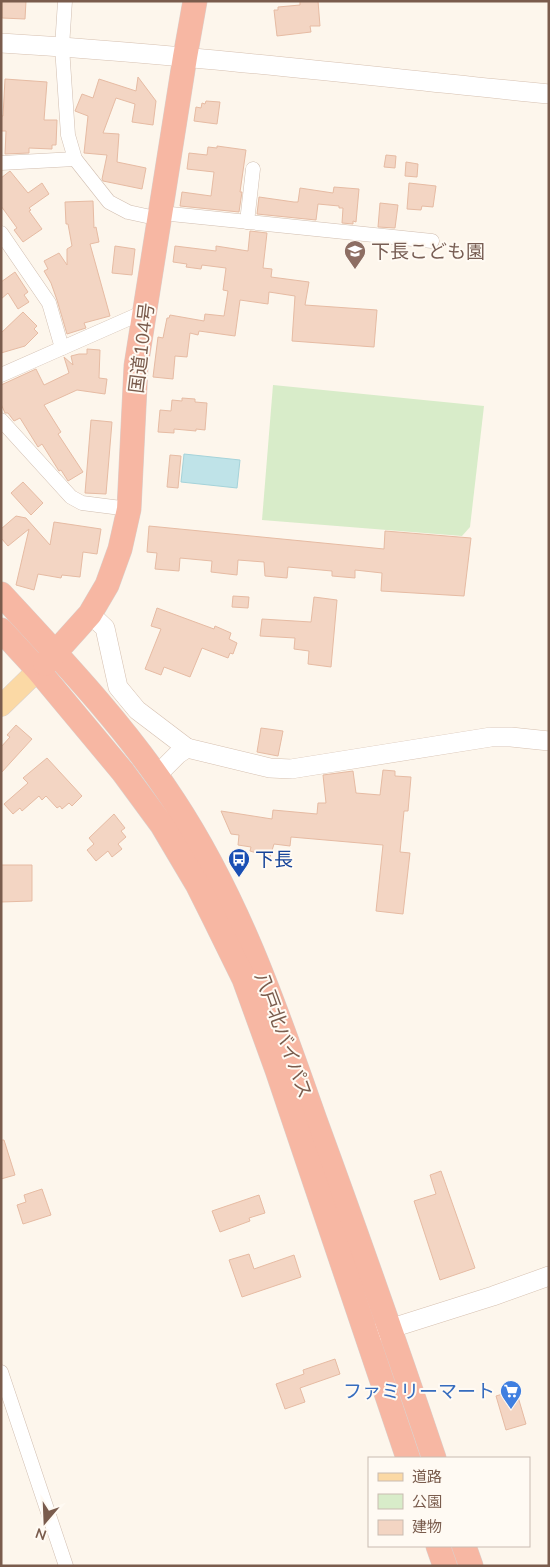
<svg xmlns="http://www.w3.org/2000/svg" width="550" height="1567" font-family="Mulish,'Noto Sans JP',sans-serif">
<rect width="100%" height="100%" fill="#fdf6ec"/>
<polygon fill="#d8ecc9" points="273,385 484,406 470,527 462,536 262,520"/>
<polygon fill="#bfe3e8" stroke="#a5d3da" points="184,454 240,460 237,488 181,482"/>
<g fill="#f3d5c3" stroke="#e6bba3">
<polygon points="2,1 26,1 25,19 2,18"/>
<polygon points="300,1 318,1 320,26 310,26 311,32 277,36 274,10 278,10 278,7 300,5"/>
<polygon points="138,77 156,101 153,125 132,122 135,104 116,98 103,133 119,134 117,162 146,168 142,189 103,181 102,179 107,155 84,153 88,116 75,111 82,94 93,98 99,79 136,91"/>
<polygon points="5,79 47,82 44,120 57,120 56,145 52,145 52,149 29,148 29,153 5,154 6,131 1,131 1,116 3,116"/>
<polygon points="206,101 220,102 217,124 194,121 196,107 201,108 202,103 205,104"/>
<polygon points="217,146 246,150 240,192 242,192 239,212 180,206 182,192 211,196 214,172 187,169 189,153 207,155 208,147 217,148"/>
<polygon points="386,155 396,156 395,168 384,167"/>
<polygon points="406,162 418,164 417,177 405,176"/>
<polygon points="10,171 28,193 42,183 49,194 29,208 31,210 29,211 42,229 23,242 14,230 17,228 1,206 1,178"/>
<polygon points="409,183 436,186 433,207 422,206 421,210 407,209"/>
<polygon points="334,187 359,189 356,222 353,221 353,224 342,223 343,208 339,208 339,206 318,204 316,220 257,214 259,197 294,202 298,202 300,188 333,193"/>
<polygon points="93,201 94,228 96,227 99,242 90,244 110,316 84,323 86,328 67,334 57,300 51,283 44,271 48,269 44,261 59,253 67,265 67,249 72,246 68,224 66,224 65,202"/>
<polygon points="380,203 398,205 395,228 378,227"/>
<polygon points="250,231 267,233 263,268 272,269 271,277 309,282 305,305 377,310 374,347 292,341 295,296 269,292 268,304 240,300 235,336 199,331 198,335 190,333 187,357 175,356 173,379 153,377 158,337 163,338 167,318 169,318 170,315 204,321 205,314 224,316 228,291 223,290 226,268 202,265 201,269 186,267 187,264 173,262 175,246 216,251 216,246 248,251"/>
<polygon points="115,246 135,249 132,275 112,273"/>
<polygon points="15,272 28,292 24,295 29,302 18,309 8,293 1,299 1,282"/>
<polygon points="23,312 37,326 34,329 38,333 25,346 1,353 1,333"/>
<polygon points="87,349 100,350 99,378 107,379 105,394 77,390 44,405 61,432 58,434 83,472 68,481 61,470 59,471 42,444 38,447 20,418 14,421 8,413 5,413 1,404 1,385 36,369 44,385 69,373 64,357 73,365 71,356 79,354 87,354"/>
<polygon points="182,398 195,399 195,402 207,403 205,430 196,429 196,431 174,429 174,433 158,432 160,410 171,411 172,400 182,401"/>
<polygon points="91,420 112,422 106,494 85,493"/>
<polygon points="170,455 181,456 178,488 167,487"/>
<polygon points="23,482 43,503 31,515 11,493"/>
<polygon points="16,516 26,518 50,545 54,522 101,529 97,554 83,552 80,577 62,575 61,578 38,574 34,590 16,585 29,529 8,546 1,538 1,529"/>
<polygon points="149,526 384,549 385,531 471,538 464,596 381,591 382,573 355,570 355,578 332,576 332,571 288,567 287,578 265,576 264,562 238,560 237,575 211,572 212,561 180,558 179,571 155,569 157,553 147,552"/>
<polygon points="233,596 249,597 248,608 232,607"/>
<polygon points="314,597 337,600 331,667 308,664 309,651 294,649 295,638 260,636 262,619 311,622"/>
<polygon points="157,608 214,629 215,626 231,633 229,639 237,643 233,654 230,653 228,658 202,648 190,677 164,667 161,675 145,669 161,629 151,626"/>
<polygon points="16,725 32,739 1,773 1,747 10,737 7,735"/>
<polygon points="261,728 283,731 278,756 257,752"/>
<polygon points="47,758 82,796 72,806 69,803 62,809 60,806 57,808 46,796 42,800 39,796 22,811 20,808 13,814 4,804 28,783 23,778"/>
<polygon points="383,770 395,771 395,776 411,777 408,811 404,811 400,852 410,853 403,914 376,911 383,845 291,837 290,846 274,844 270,857 250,851 251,847 238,845 239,835 231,834 221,811 272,819 273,810 317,814 318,803 326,803 323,775 353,771 356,793 380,795"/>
<polygon points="114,814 125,828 121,831 126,837 118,844 122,849 112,857 108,851 96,861 87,850 94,844 89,838"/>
<polygon points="1,865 32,865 32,901 1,902"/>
<polygon points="1,1140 4,1140 15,1175 1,1179"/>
<polygon points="441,1171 475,1268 440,1280 414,1201 436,1194 430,1175"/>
<polygon points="42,1189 51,1215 23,1224 17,1205 26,1202 24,1195"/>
<polygon points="259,1195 265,1213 249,1218 250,1221 220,1232 212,1211"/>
<polygon points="249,1254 254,1269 294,1255 301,1277 242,1297 229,1260"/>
<polygon points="335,1359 340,1374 300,1388 305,1402 285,1409 276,1384 304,1374 303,1370"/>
<polygon points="516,1390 526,1424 506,1430 496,1396"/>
</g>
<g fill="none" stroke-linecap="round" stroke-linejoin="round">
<g stroke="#d1beb0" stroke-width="15">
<g id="street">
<polyline points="65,1 62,47 68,135 75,159 109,202 128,212 160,219"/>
<polyline points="1,163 75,159"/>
<polyline points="161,213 432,241"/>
<polyline points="247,222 253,169"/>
<polyline points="1,233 49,303 62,348"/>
<polyline points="1,375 146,311"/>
<polyline points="1,420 71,497 82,503 129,509"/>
<polyline points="1,1372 66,1566"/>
</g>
</g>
<g stroke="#d6c0b0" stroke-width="20">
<g id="secondary">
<path d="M1 43C184 54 367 76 549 94"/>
<polyline points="90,614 105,628 118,687 137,710 187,748"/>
<polyline points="156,776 178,754 187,748 270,768 291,769 491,737 511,737 549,741"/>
<polyline points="376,1333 493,1296 549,1276"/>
</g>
</g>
<g stroke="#dad1cd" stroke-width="22">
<polyline id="primary" points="1,706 38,670"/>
</g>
<g stroke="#dad1cd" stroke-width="25">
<g id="highway">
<path d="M1 594C62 660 125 726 174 801 239 900 276 1009 315 1120 356 1232 396 1345 434 1458"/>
<polyline points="1,630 38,670 123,772 162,825 197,884 214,918 244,979 277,1070 408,1458"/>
<polyline points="45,664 90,614 107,585 120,549 129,509 136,366 185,57 195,1"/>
<polyline points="438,1546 445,1566"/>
<polyline points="464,1546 471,1566"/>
</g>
</g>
<use href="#street" stroke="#fff" stroke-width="14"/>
<use href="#secondary" stroke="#fff" stroke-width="19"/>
<use href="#primary" stroke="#fbd9a5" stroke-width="21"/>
<use href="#highway" stroke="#f7b7a3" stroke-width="24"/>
</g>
<defs>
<g id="school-pin" transform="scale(1.125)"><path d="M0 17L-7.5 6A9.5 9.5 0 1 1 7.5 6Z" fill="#8d6e63" stroke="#fffaf3"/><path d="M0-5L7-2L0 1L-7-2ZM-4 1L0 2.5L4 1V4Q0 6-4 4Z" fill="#fff"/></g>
<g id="bus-pin" transform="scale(1.125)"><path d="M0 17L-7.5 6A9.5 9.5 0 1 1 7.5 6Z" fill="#1a4fb4" stroke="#fffaf3"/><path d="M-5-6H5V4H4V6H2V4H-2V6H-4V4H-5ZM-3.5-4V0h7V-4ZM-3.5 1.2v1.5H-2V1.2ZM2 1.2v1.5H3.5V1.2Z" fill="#fff"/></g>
<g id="supermarket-pin" transform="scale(1.125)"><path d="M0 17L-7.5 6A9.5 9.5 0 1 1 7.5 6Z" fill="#3f7fe0" stroke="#fffaf3"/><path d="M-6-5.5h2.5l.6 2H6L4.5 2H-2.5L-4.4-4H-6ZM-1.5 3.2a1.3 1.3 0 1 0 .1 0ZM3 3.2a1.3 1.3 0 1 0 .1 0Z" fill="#fff"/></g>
</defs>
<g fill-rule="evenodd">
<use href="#school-pin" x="355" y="251"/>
<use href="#bus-pin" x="239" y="859"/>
<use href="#supermarket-pin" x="511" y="1391"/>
</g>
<g text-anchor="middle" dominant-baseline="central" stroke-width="4" stroke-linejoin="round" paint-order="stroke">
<g font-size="19" fill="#785e54" stroke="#fffaf3" text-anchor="start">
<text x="371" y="251">下長こども園</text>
</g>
<g font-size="19" fill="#7a5c4d" stroke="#fffaf3">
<text transform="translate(141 348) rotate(-83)">国道104号</text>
<text transform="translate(284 1035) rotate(70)">八戸北バイパス</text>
</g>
<g font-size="19" fill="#164399" stroke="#fffaf3" text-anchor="start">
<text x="255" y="859">下長</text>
</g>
<g font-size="19" fill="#366cbe" stroke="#fffaf3" text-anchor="end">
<text x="495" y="1391">ファミリーマート</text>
</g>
</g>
<rect width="550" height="1567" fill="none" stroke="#7a5c4d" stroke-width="5"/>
<rect x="368" y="1457" width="162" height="90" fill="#fffaf3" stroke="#cabbb1"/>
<rect x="378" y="1473" width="25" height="8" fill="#fbd9a5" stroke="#cabbb1"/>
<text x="412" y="1482" font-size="15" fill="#7a5c4d">道路</text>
<rect x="378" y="1494" width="25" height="15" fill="#d8ecc9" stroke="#cabbb1"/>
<text x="412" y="1507" font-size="15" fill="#7a5c4d">公園</text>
<rect x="378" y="1520" width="25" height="15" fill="#f3d5c3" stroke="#cabbb1"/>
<text x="412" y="1532" font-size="15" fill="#7a5c4d">建物</text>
<g transform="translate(45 1522) rotate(199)" stroke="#fffaf3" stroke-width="4" paint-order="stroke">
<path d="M0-4L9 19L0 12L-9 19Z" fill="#7a5c4d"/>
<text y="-8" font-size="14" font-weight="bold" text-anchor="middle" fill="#7a5c4d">N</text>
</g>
</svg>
